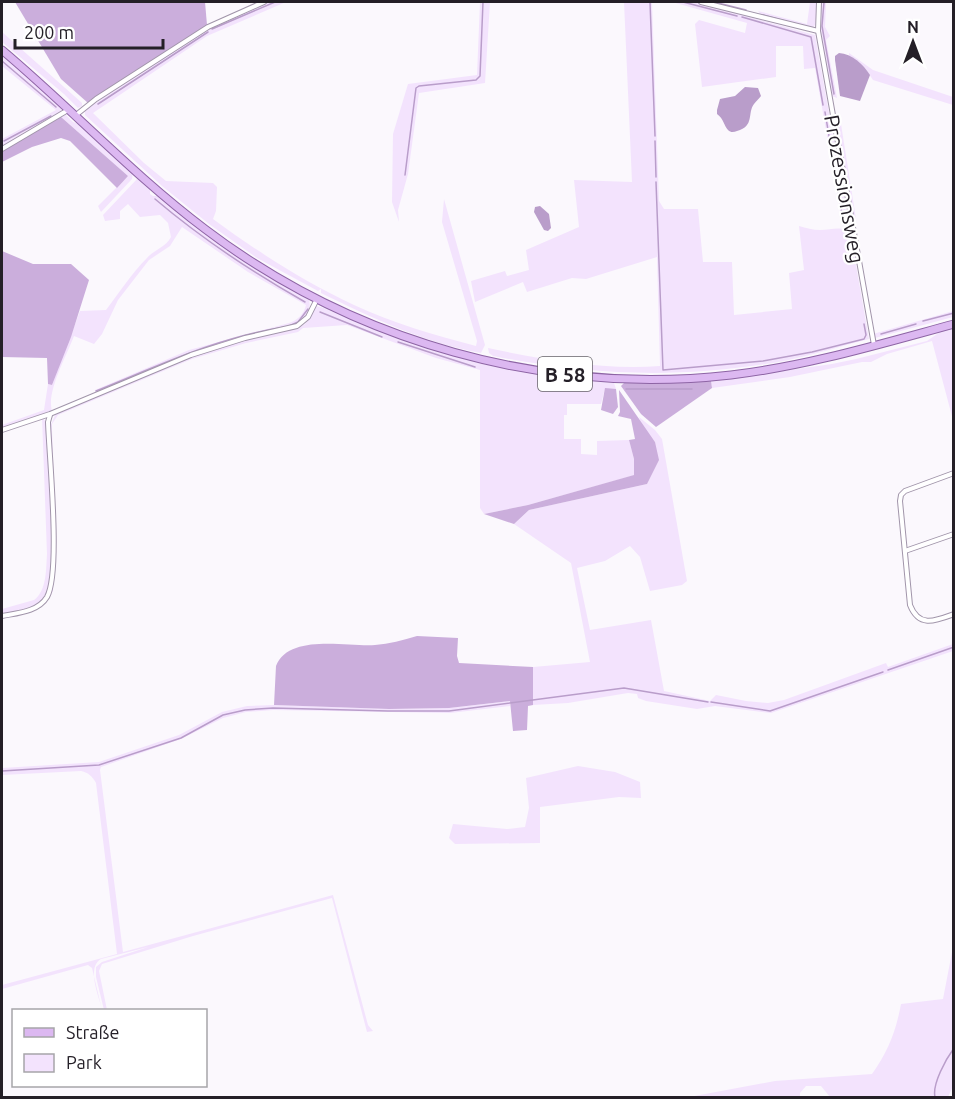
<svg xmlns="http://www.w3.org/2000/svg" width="955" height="1099" font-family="Ubuntu,sans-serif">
<rect width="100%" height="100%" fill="#fbf8fd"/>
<g fill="#f3e3fd">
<path d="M267 2H286L207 36 93 113 144 163 166 181 213 183 217 187 216 211 213 219C258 252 303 281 354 305 393 323 434 335 476 346L477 341 442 222 444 199 485 345 481 353C425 343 372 318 321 293V289L318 291 257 258 209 224 162 186 85 115V111L88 108 208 28Z"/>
<polygon points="480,2 490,2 485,83 419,93 408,174 398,210 399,222 392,202 393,134 408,84 477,75"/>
<path d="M624 2H652L659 201 664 209H698L703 262H732L734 315 792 309 789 273 804 270 799 226C806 228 813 230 820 230 831 230 839 226 850 231L869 339C841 346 813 355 784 361 682 379 594 376 493 356L489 353 488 348C544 360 603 370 660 366L657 257 586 279 572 278 527 292 523 282 475 302 471 281 505 271 507 276 529 270 526 250 579 227 574 180 632 182Z"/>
<polygon points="672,2 695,2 815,35 849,224 843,226 815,68 804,69 803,46 776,46 776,77 702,87 695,24 699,20 745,33 747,23"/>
<polygon points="810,2 818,2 815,25 812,28 761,15 758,11 807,24"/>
<polygon points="821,2 826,2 825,27 830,36 826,40 837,98 832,96 819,25"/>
<polygon points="2,32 82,103 82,106 78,108 64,94 2,42"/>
<polygon points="849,53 873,70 953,97 953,105 873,80 865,68 849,56"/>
<path d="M2 55 61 106C61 108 62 110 61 111 58 118 11 141 2 147V139L56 110 2 66Z"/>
<polygon points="66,115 73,122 82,125 133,172 132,179 101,212 98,206 128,176 61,117"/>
<polygon points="835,122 841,124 856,219 852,219"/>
<path d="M137 179 141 180 150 188V194L153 196H158C205 237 255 269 309 300 312 310 305 318 297 324L191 353 96 393 95 390 189 350 289 323C298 320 304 314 306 305L248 272 182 227 170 246 149 260 118 300 102 334 94 344 74 336C67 355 46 392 52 411L2 428V425L44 410 48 384 52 385 80 311 106 310C119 293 132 273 147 258 155 249 165 248 171 237L168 223 160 215 140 217 128 204 120 211V219L105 221 103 215Z"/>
<path d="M316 306 321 307 403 340 482 364 574 379 614 383 616 389H605L601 404H567V415H564V439H581V454L597 455V441L629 440 634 459 635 475 528 505 484 514 480 508V370L436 358 347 325 303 328 298 332 246 343 192 359 58 415 52 424V430L56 539 53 591C43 613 23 614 2 619L31 611 44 603 54 568 50 427 56 413 191 356 245 340 297 328 305 324Z"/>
<polygon points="953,311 953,317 875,338 873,334"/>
<polygon points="953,328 953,420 932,341 887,354 871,362 862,362 790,377 712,388 711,381 832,364 856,359 927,341 940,332"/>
<path d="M42 417 46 422C48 453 59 577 44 598 34 610 16 612 2 615V609L34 600C47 591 46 568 47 554Z"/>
<polygon points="639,417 655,430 662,439 687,581 682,585 650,591 640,557 630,546 605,561 577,568 590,630 651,620 664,691 710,701 716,695 746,701 768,703 784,700 886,663 888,667 953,644 953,651 771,713 715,706 697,709 646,701 638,698 637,694 628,693 568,703 533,705 533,667 590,662 571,563 514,524 529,510 647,484 655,442 642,427"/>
<path d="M510 701V706L450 713 273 710 246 712 223 718 181 739 101 767 100 770 123 952 333 895 368 1025 373 1031 367 1032 332 898 193 936 102 964 99 971 107 1010H104L96 977V967L102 962 148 947 101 959C86 968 99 996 102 1010L92 968 88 965 2 989V985L117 954 96 783C92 776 89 773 81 771L2 775V768L99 762 179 735 222 712 247 706 274 705 389 709 449 708Z"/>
<polygon points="578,766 615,772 640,782 641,798 619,797 540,807 540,843 455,844 449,838 453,824 507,829 525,827 529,808 526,778"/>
<path d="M953 947 954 1084 948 1097H830L821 1086H806L800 1093V1097H689L775 1081 872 1074C888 1052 896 1031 901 1004L943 999Z"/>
</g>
<g fill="#cbaedc">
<polygon points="15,2 205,2 207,25 88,103 61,79"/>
<polygon points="61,117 128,176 117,188 70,141 61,138 32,147 2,162 2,151 5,148"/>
<polygon points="2,251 33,264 71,264 89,280 71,337 52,385 48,384 47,358 2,357"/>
<polygon points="711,381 712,388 656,427 641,414 621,386 624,383"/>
<polygon points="605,388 616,389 618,407 613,414 601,410"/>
<polygon points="619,390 655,442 659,460 647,484 529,510 514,524 484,514 528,505 634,475 634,459 629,440 635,439 631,419 618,416 620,412"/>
<path d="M417 636 458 638 457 656 459 663 533 667V705L528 706 527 730 513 731 510 701 449 708 389 709 274 705 276 666C289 633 347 647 375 645 389 644 403 640 417 636Z"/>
</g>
<g fill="#b99dca">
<path d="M839 53C852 54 863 64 870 75L860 101 840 96 835 60V56Z"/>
<path d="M745 87 758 88 761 96C759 99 756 101 754 104 747 113 755 126 737 131 734 132 731 133 728 130 724 126 724 119 717 114V110L720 99 735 96Z"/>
<polygon points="540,206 549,214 551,228 548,231 544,230 534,212 535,207"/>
</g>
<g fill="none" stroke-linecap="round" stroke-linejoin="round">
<g stroke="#b99dca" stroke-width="1.5">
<polyline points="650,2 655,136"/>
<polyline points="683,2 737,16"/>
<polyline points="714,2 746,10"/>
<polyline points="824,2 822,26 834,94"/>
<polyline points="763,15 785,21"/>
<polyline points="742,17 811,37 823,105"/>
<polyline points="212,29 275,2"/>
<polyline points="2,61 56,107"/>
<polyline points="98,104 208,32"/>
<polyline points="825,112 842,214"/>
<polyline points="4,141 51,116"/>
<polyline points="655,141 656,177"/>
<polyline points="405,175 416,88 419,86 476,80 480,76 483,2"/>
<polyline points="656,182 663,370 763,361 812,352 864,339 866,335 864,324"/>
<path d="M155 199C202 239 252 272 305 302"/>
<polyline points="320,312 382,337"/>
<polyline points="923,321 954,313"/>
<polyline points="289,326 298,322 308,309"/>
<polyline points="881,334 916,324"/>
<polyline points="398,342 475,367"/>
<polyline points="626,389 692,389"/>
<path d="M96 391C158 366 218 337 285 327"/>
<polyline points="888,670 954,647"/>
<polyline points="711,702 770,711 883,672"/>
<polyline points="2,771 99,765 181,738 223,715 245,710 273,708 388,711 449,711 624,688 708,702"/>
<path d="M933 1098 935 1097C932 1084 946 1059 954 1048"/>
</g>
<g stroke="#a195aa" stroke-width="6">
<g id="minor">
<polyline points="701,2 818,31"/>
<polyline points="819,2 818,31 874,345"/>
<polyline points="76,115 96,99 208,27 264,2"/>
<polyline points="2,149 68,110"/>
<polyline points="2,430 50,414 191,355 245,338 297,326 308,317 317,299"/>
<path d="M954 473 905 491 901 495 900 501 910 605C919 628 935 621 954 614"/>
<polyline points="905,551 954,534"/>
<path d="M2 616C17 613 38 612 47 597 61 572 49 455 48 422L50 415"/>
</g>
</g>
<g stroke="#8d64a4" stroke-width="9">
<path id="primary" d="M2 50C71 108 133 175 205 229 354 342 545 396 731 375 807 366 880 344 954 324"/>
</g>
<use href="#minor" stroke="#fff" stroke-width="4"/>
<use href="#primary" stroke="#dcb8f1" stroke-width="7"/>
</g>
<g text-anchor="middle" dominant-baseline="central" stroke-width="4.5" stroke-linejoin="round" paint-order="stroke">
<rect fill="#fff" stroke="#666268" stroke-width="1.5" x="538" y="357" width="54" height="34" rx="4.5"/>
<g font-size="20" font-weight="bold" fill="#241f27">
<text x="565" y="374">B 58</text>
</g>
<g font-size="21" fill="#241f27" stroke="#fff">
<text transform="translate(845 189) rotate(80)">Prozessionsweg</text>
</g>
</g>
<rect width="955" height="1099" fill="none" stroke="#241f27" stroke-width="6"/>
<rect x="12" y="1009" width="195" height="78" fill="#ffffff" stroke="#a7a5a9" stroke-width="1.5"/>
<rect x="24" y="1028" width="30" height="9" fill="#dcb8f1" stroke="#a7a5a9" stroke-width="1.5"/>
<text x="66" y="1039" font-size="18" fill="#241f27">Straße</text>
<rect x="24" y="1054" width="30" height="18" fill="#f3e3fd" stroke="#a7a5a9" stroke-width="1.5"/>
<text x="66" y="1069" font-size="18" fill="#241f27">Park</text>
<g transform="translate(913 42)" stroke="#ffffff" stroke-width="4.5" paint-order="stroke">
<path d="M0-4.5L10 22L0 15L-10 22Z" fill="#241f27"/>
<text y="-9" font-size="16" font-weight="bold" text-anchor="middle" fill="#241f27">N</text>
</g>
<path d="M15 39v9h148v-9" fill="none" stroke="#241f27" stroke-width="3"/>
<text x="24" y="39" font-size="18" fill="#241f27" stroke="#ffffff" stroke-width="4.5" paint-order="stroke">200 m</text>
</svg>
